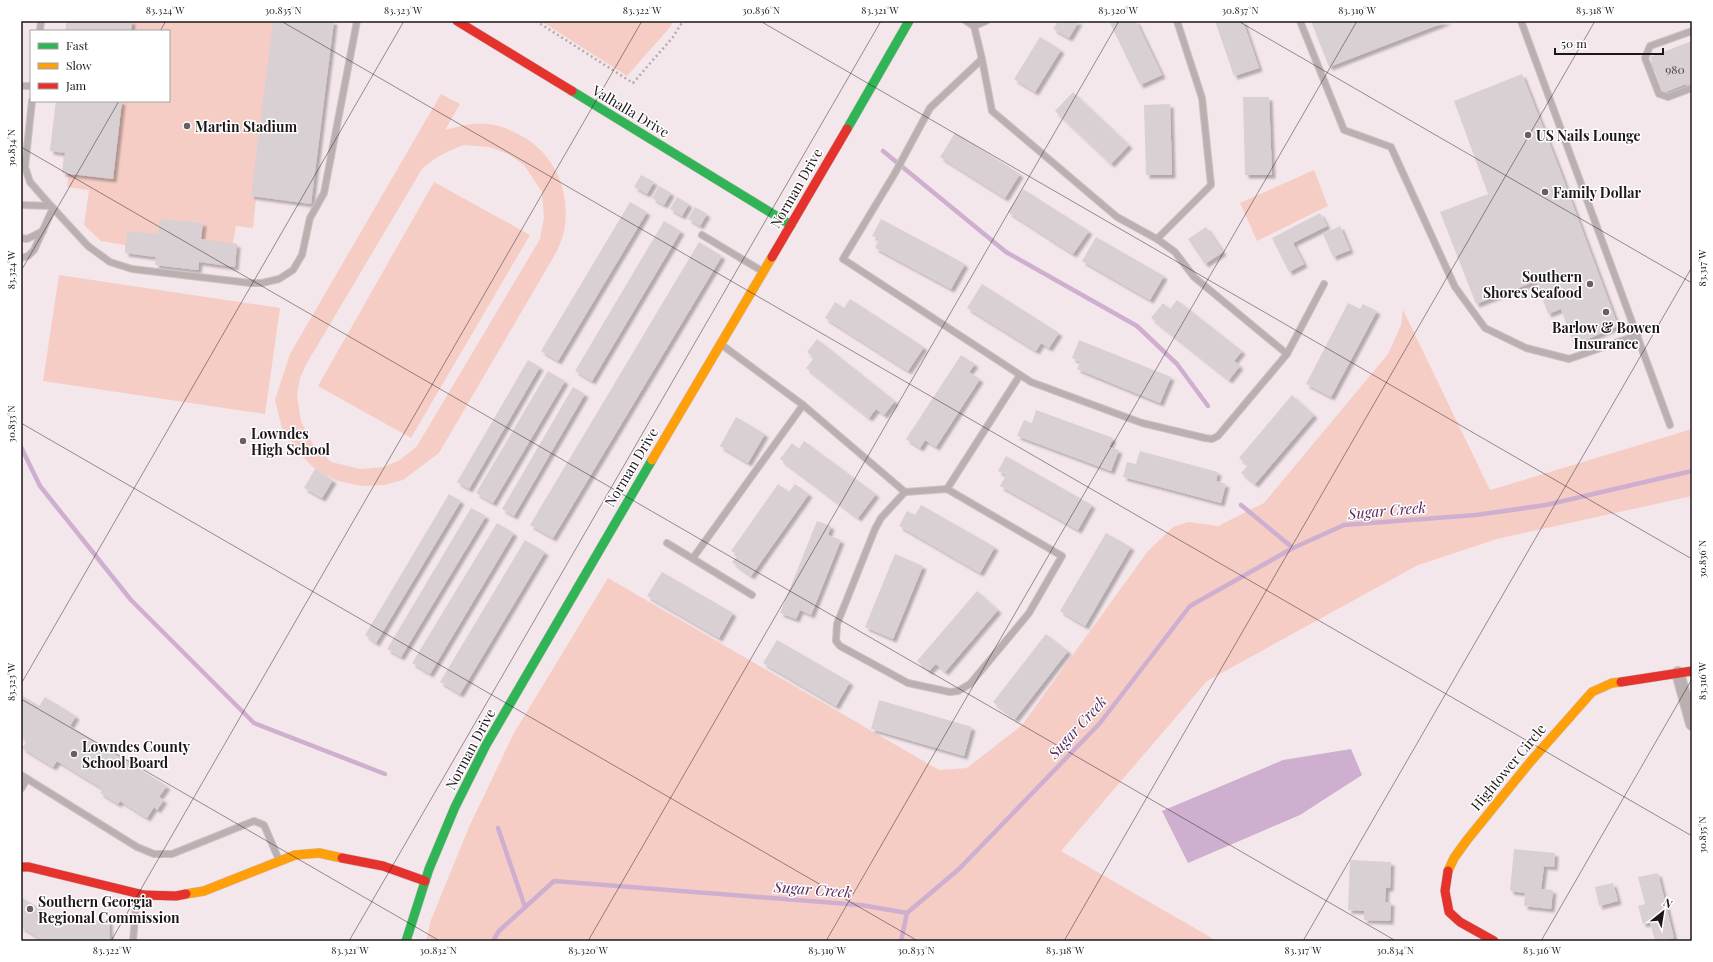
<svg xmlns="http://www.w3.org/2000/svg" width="1713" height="962" font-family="'Playfair Display',serif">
<defs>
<filter id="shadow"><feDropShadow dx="3.5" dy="3.5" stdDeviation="1" flood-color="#0004"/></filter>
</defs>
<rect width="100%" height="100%" fill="#f4e7eb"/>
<g fill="#f5cdc5" fill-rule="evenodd">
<polygon points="67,21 334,21 311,204 256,197 253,228 236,226 233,243 237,244 235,267 125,253 125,245 101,241 84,225 89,190 67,187 69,174 62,173 64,153 50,151 56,101 169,101 169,31 65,31"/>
<polygon points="541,21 673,21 671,26 627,76"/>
<path d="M441 94 460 104 445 130C460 126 473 122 488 124 501 125 516 132 527 139 557 159 571 195 564 231 563 237 560 244 557 251L439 453 403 480 384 485 362 486 338 481 316 470 296 450 282 428 275 400 290 354ZM464 145 489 147 508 154 524 165 542 192 544 217 540 239 417 446 400 460 384 467 361 469 331 462 312 443 301 421 297 395 300 378 307 363 422 169C435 157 448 151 464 145Z"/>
<polygon points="1314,170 1328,206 1257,241 1240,203"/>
<polygon points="434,182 530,235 411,438 318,386"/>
<polygon points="59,275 280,308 265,414 43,381"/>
<polygon points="1403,310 1490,490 1692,429 1692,496 1497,539 1418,565 1207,681 1061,851 1217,941 426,941 431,920 469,827 514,733 608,578 939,770 967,768 1022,725 1148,551 1173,527 1188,522 1218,526 1264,503 1388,354 1401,325"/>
</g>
<polygon fill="#ceafd0" points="1351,749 1362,775 1300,815 1188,863 1162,811 1283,760"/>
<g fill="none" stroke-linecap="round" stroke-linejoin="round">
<g stroke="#ceafd0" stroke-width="4.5">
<polyline points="883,151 1006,252 1137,326 1177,364 1208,406"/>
<polyline points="21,447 40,486 131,600 254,723 385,774"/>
<polyline points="1241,505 1293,548"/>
<polyline points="498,828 525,907"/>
<polyline points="493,941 499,931 554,881 861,905 907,913 959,869 1100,723 1190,606 1293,548 1344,525 1476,515 1546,505 1692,471"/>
<polyline points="901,941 907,913"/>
</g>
</g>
<g fill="#d9d0d4" filter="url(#shadow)">
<polygon points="67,21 132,21 131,31 65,31"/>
<polygon points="273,21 334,21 311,204 251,196"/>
<polygon points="1058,21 1079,21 1069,38 1053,29"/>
<polygon points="1115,21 1136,21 1162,75 1140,85 1110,23"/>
<polygon points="1215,21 1243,21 1259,68 1234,76"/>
<polygon points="1311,21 1448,21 1329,67"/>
<polygon points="1040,37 1061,50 1035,92 1014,79"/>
<polygon points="1692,41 1692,86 1688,88 1686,84 1663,93 1653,66 1649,68 1647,64 1652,62 1650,57"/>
<polygon points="1522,74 1559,168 1618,326 1574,345 1561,309 1548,314 1536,281 1476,304 1440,212 1488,194 1454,101"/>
<polygon points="1073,92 1129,145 1111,164 1055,111"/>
<polygon points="1243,97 1269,97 1272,175 1245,175"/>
<polygon points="56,101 122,101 113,179 62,173 65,153 50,151"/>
<polygon points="1170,104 1172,175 1146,175 1144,105"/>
<polygon points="955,133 1020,174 1005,198 940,157"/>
<polygon points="641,175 654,182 647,194 634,187"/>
<polygon points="659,186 671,193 664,205 652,198"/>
<polygon points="1023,189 1089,231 1073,254 1008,212"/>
<polygon points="677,197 689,204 682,216 670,209"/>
<polygon points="630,202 647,212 558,361 541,351"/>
<polygon points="695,207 707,214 700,226 688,219"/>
<polygon points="1320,213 1327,226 1293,243 1304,264 1289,272 1272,238"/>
<polygon points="160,219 203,223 201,239 237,244 235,267 199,262 198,270 155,265 156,257 125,253 127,231 158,234"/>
<polygon points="881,219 965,264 951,289 875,248 879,239 872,236"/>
<polygon points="664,221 681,231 592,381 575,371"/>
<polygon points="1340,226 1350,250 1333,257 1323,234"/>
<polygon points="1206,227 1223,252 1205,264 1188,239"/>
<polygon points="1096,237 1164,276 1150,300 1082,261"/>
<polygon points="699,242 722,256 553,538 530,525"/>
<polygon points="982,284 1059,333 1049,348 1041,343 1036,351 967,308"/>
<polygon points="850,299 924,347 908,371 825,318 835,302 844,308"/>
<polygon points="1177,300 1242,351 1234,361 1240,366 1229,380 1151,318 1163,303 1170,309"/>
<polygon points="1348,303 1360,309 1363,304 1377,311 1331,397 1306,384"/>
<polygon points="817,339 895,401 884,415 876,409 869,418 806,368 814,358 807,352"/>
<polygon points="1079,340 1171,377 1160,403 1077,369 1080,362 1072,358"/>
<polygon points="961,355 975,364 969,372 980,379 936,447 925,440 920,448 906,439"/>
<polygon points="528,360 540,367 469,489 457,482"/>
<polygon points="548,371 565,381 493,503 476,493"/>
<polygon points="573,387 585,394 514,516 502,509"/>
<polygon points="1292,395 1314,415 1255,484 1241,473 1248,465 1239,458"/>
<polygon points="1036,410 1113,438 1109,447 1119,450 1111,471 1017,436 1024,420 1032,423"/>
<polygon points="736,417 765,434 748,463 720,446"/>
<polygon points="804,441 876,494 858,518 780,459 792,443 799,449"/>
<polygon points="1140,451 1218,472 1216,481 1226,484 1221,503 1123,477 1127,462 1136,464"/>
<polygon points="1006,456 1092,505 1078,530 1000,486 1006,475 998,471"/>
<polygon points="315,469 333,480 322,498 304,488"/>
<polygon points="778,484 789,492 795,484 809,494 751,576 732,562 738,555 731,551"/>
<polygon points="449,494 461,501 376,643 365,635"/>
<polygon points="921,505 995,547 980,573 899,526 907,511 915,515"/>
<polygon points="471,508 486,516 401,657 387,649"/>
<polygon points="817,521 831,526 828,535 841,540 811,615 800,610 796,619 780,613"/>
<polygon points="497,523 514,533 430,674 412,663"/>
<polygon points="1106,533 1131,547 1085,626 1060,611"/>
<polygon points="525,540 545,552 460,694 440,682"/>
<polygon points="895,554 923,566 893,639 865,627"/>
<polygon points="662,572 733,613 719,638 647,596"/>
<polygon points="977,591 998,610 945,672 936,664 929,671 917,661"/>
<polygon points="1046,634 1068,651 1015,719 993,702"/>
<polygon points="777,640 850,682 836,706 763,663"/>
<polygon points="21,695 39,706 45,697 76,716 70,726 167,786 159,797 164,800 157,810 154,807 147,818 120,801 118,804 100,793 103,789 57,761 53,767 22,748 27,741 21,737"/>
<polygon points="879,700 972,727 964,756 871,729"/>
<polygon points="1514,849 1555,853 1554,867 1544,866 1541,889 1553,890 1551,909 1524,906 1525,893 1510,891"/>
<polygon points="1350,860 1391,862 1390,888 1386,888 1385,902 1391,902 1390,921 1364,920 1364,911 1348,910"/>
<polygon points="1658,873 1674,938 1662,941 1655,941 1650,922 1643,924 1638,906 1645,904 1638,877"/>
<polygon points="1613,883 1618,901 1599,906 1595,887"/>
<polygon points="21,897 62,922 109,920 110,941 44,941 21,927"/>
</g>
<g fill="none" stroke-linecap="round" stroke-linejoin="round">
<g stroke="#cdc2c6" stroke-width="8">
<g id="lane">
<polyline points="966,21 974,26 982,59"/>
<polyline points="1300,21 1344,130 1391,147 1455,287 1485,328 1526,348 1569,359 1638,335"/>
<polyline points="1521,21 1670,425"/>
<polyline points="974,26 986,21"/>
<polyline points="40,31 41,21"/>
<polyline points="1692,31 1650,46 1645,58 1659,94 1668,97 1692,88"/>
<polygon points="982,59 992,111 1117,217 1157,239 1175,252 1194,277 1287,354 1218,436 1212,439 1205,438 1142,423 1031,382 843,259 895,173 930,108"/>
<polyline points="21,86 31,86"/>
<polyline points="32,101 25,167 30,182 51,206 88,246 110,262 132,269 250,283 262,283 279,279 293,270 302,255 310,218 324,193 357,21"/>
<polyline points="21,205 51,206"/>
<polyline points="702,235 762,271"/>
<polyline points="21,238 27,239 43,231"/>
<polyline points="1157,239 1211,185 1202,98 1177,21"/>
<polyline points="21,258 28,256 34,250 53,208"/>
<polyline points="722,345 803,405 905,492 947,489 1062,556 1029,613 970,684 958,691 950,692 908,683 840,646 836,641 837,624 875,529 881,518 905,492"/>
<polyline points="1287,354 1324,284"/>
<polyline points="947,489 1020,375"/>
<polyline points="667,543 752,595"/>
<polyline points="693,558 803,405"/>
<polyline points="21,775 137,847 154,854 172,854 254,821 264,825 279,860"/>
<polyline points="21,789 27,779"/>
<polyline points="133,941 137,895"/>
</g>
</g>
<g stroke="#cdc2c6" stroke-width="14">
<polyline id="street" points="1678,673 1692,724"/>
</g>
<g stroke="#cdc2c6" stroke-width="10">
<g id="fast">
<polyline points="572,91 791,225"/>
<polyline points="847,129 909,21"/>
<polyline points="406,941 429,869 455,807 486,745 652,460"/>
</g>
</g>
<g stroke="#cdc2c6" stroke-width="10">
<g id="slow">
<polyline points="652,460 772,257"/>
<polyline points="1448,871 1454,858 1467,840 1531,761 1592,692 1612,683 1621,682"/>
<polyline points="186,894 204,891 295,855 319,853 342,858"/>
</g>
</g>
<g stroke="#cdc2c6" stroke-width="10">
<g id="jam">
<polyline points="457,21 572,91"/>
<polyline points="772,257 847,129"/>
<polyline points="1621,682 1692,671"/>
<polyline points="342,858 383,866 425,881"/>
<polyline points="21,867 29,867 144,895 176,896 186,894"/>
<polyline points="1448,871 1445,891 1449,912 1460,922 1494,941"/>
</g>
</g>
<polyline stroke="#b5abad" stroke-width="2.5" stroke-dasharray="2 3" stroke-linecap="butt" points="536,21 633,83 673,37 683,21"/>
<use href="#lane" stroke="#bab0b0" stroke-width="6"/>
<use href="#street" stroke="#bab0b0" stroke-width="12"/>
<use href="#fast" stroke="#30b455" stroke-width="9"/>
<use href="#slow" stroke="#ff9f0a" stroke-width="9"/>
<use href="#jam" stroke="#e5322d" stroke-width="9"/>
</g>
<path fill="none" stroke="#1e1619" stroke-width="1" stroke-opacity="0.45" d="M281 21 1692 836M760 21 1692 559M1238 21 1692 283M160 31 166 21M21 147 1396 941M21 271 119 101M21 423 918 941M21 684 404 21M21 699 440 941M111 941 642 21M349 941 881 21M588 941 1119 21M826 941 1357 21M1064 941 1595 21M1303 941 1692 267M1541 941 1692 679"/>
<g fill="#695f62" stroke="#fff" stroke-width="1.5">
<circle cx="187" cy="126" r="4"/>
<circle cx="1528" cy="135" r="4"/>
<circle cx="1545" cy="192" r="4"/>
<circle cx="1590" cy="284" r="4"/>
<circle cx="1606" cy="312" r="4"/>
<circle cx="243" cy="441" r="4"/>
<circle cx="74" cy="754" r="4"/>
<circle cx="30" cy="909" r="4"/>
</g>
<g text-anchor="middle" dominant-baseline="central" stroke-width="3" stroke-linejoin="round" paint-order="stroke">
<g font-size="12" fill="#4f464a">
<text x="1675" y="69">980</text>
</g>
<g font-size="14" fill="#1e1619" stroke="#fff">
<text transform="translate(631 111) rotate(31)">Valhalla Drive</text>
<text transform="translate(796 188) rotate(-60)">Norman Drive</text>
<text transform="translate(631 467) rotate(-59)">Norman Drive</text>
<text transform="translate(470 749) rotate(-62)">Norman Drive</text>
<text transform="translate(1508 767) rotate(-50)">Hightower Circle</text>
</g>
<g font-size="14" font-weight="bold" fill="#1e1619" stroke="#fff" text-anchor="start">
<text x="195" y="126">Martin Stadium</text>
<text x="1536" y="135">US Nails Lounge</text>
<text x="1553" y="192">Family Dollar</text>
<text x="1582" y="276" text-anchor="end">Southern<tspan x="1582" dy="16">Shores Seafood</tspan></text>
<text x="1606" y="327" text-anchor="middle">Barlow &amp; Bowen<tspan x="1606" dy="16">Insurance</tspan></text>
<text x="251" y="433">Lowndes<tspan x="251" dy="16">High School</tspan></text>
<text x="82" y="746">Lowndes County<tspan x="82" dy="16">School Board</tspan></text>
<text x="38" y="901">Southern Georgia<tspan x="38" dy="16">Regional Commission</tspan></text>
</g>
<g font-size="15" font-style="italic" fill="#56265e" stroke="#fff">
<text transform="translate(1387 510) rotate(-5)">Sugar Creek</text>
<text transform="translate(1077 727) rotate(-48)">Sugar Creek</text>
<text transform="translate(813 889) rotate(4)">Sugar Creek</text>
</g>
</g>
<rect width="1713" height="962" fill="none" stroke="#ffffff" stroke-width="44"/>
<rect x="30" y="30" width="140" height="72" fill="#ffffff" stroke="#a5a2a3"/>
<rect x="38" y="43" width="20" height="6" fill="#30b455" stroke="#a5a2a3"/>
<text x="66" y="50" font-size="12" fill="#1e1619">Fast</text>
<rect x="38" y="63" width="20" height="6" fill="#ff9f0a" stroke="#a5a2a3"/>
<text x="66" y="70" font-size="12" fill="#1e1619">Slow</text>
<rect x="38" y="83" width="20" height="6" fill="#e5322d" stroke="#a5a2a3"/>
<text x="66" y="90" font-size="12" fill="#1e1619">Jam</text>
<g transform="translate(1663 912) rotate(30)" stroke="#ffffff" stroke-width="3" paint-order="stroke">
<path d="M0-3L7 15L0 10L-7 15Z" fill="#1e1619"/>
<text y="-6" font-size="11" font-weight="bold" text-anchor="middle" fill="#1e1619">N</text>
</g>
<path d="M1555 48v6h108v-6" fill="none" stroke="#1e1619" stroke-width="2"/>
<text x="1561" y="48" font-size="12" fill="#1e1619" stroke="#ffffff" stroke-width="3" paint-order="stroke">50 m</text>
<rect x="22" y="22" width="1669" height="918" fill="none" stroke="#1e1619" stroke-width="1.5"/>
<g font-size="10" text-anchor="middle" fill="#1e1619">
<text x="165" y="14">83.324°W</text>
<text x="283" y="14">30.835°N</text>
<text x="403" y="14">83.323°W</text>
<text x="642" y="14">83.322°W</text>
<text x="761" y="14">30.836°N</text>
<text x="880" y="14">83.321°W</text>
<text x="1118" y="14">83.320°W</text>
<text x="1240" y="14">30.837°N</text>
<text x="1357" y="14">83.319°W</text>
<text x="1595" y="14">83.318°W</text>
<text transform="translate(11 148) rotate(-90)" y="4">30.834°N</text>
<text transform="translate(1702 268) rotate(-90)" y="4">83.317°W</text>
<text transform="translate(11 270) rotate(-90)" y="4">83.324°W</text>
<text transform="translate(11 424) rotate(-90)" y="4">30.833°N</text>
<text transform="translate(1702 559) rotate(-90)" y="4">30.836°N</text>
<text transform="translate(1702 681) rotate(-90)" y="4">83.316°W</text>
<text transform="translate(11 682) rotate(-90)" y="4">83.323°W</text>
<text transform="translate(1702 835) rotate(-90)" y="4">30.835°N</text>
<text x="112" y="954">83.322°W</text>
<text x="350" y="954">83.321°W</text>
<text x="438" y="954">30.832°N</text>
<text x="588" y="954">83.320°W</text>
<text x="827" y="954">83.319°W</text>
<text x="916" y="954">30.833°N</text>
<text x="1065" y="954">83.318°W</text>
<text x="1303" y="954">83.317°W</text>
<text x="1395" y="954">30.834°N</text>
<text x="1542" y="954">83.316°W</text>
</g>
</svg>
